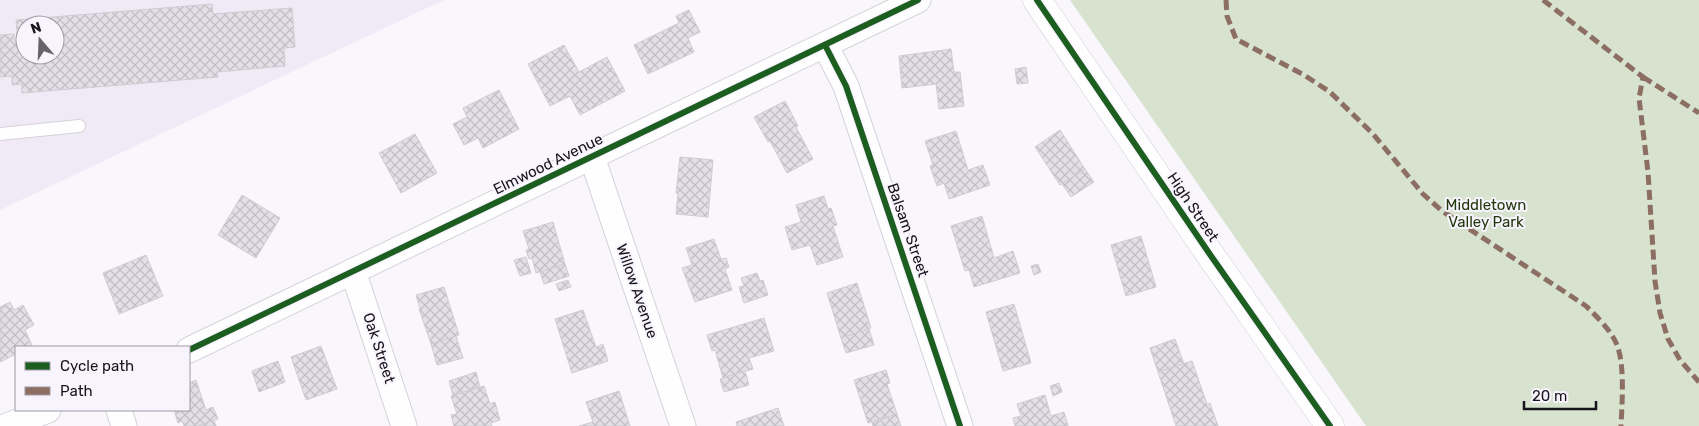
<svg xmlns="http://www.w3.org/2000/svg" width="1699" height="426" font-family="Rubik,sans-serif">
<defs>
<pattern id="building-cross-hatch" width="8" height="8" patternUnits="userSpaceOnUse" patternTransform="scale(1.25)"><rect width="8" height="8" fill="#e2dfe7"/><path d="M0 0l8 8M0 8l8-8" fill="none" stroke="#c1bec6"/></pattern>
</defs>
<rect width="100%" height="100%" fill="#f9f6fc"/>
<path fill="#f0eaf7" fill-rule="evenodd" d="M0 0H444L0 210ZM25 25H55V55H25Z"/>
<polygon fill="#d7e2cf" points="1070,0 1699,0 1699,426 1366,426"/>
<g fill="url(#building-cross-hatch)" stroke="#cfccd3" fill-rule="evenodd">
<path d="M212 4 213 14 292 8 295 47 284 48 285 66 217 72 218 77 22 93V84L12 85V76L0 77V35L14 34V40H18L16 20ZM25 25H55V55H25Z"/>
<polygon points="689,10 700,32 688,38 694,52 648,74 634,45 679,23 676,16"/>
<polygon points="564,45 579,72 607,57 625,91 580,115 570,96 550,106 528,64"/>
<polygon points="951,49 954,72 960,72 964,106 939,109 936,84 902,88 899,56"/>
<polygon points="1026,67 1028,83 1017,84 1015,69"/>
<polygon points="499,90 519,129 483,148 478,138 464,145 453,124 467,117 463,108"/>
<polygon points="785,101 798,126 796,127 813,159 787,173 770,141 768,142 754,117"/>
<polygon points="1060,130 1085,169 1060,185 1035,147"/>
<polygon points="956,131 968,170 983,165 990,185 949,199 944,183 937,186 930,166 933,165 925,141"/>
<polygon points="415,134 437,173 401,193 379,153"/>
<polygon points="680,157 713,160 708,217 676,214 678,193 676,193"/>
<polygon points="1085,169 1094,182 1071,197 1062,184"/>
<polygon points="242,195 280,218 256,258 218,235"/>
<polygon points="824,196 828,209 831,208 837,225 833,226 843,257 817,265 810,245 792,250 785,227 801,222 796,205"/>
<polygon points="982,216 994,258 1013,251 1020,273 974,287 969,270 965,271 951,226"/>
<polygon points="553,222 565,264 536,273 532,258 529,259 526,250 529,249 523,231"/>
<polygon points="1141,236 1156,287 1126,296 1111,245"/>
<polygon points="714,239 721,259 726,258 729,267 725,269 732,290 695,302 682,268 692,265 686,248"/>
<polygon points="146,255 163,296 119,314 103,273"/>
<polygon points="526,257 531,273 520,276 514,260"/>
<polygon points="565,264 569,276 544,284 540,272"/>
<polygon points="1038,264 1041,272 1034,275 1031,266"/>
<polygon points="757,273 760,281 763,280 768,295 744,303 739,287 744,286 741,278"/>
<polygon points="568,280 571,287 559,291 556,284"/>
<polygon points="857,283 871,328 841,338 827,293"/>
<polygon points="444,287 459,335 431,344 419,309 420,309 416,295"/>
<polygon points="10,302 14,310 23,305 34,325 25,330 32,345 29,347 16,347 16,354 0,362 0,307"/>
<polygon points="1014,304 1031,363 1003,371 986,312"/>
<polygon points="583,310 596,347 603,344 608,361 572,373 555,319"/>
<polygon points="764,318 774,351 749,358 753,369 723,378 715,350 712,351 707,335"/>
<polygon points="869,329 874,345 846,353 841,338"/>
<polygon points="456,336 463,358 437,365 431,344"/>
<polygon points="1175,339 1184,364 1158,372 1150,348"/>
<polygon points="321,346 337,389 306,400 291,357"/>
<polygon points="278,361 285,382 259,392 252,371"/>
<polygon points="1192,361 1207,404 1210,403 1218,426 1176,426 1158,372"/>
<polygon points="886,370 890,383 887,384 897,414 868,423 854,380"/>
<polygon points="745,371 749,385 724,392 720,379"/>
<polygon points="476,372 480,387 453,395 449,381"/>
<polygon points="196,380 206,410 213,407 218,419 197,426 184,426 182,421 178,423 174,410 189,410 189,383"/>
<polygon points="1059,383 1062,392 1053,396 1050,386"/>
<polygon points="484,386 490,404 495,402 500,420 491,423 492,426 454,426 451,415 457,414 451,396"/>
<polygon points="619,391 630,426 579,426 593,422 586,402"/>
<polygon points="1045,395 1051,416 1064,412 1068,426 1015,426 1013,418 1021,416 1017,404"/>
<polygon points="778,408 784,426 737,426 736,422"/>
<polygon points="897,414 901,426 873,426 872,423"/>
<polygon points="214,420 216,426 197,426"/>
</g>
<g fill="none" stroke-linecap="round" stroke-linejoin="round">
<g stroke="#d5d2d9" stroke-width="14">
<polyline id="service" points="0,134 79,126"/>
</g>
<g stroke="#d5d2d9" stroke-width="27">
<g id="minor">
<polyline points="825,45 846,86 960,426"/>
<polyline points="592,157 683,426"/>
<polyline points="353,271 404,426"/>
<polyline points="189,350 918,0"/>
<polyline points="119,410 124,426"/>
<polyline points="7,426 48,410"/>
</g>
</g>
<g stroke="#d5d2d9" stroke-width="29">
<polyline id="tertiary" points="1037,0 1209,253 1330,426"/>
</g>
<use href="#service" stroke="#fefeff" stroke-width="12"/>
<use href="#minor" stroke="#fefeff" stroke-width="25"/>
<use href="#tertiary" stroke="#fefeff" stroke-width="28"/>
<g stroke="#8d6e63" stroke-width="5" stroke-dasharray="10 5" stroke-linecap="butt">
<path d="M1226 0 1227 16 1236 39 1304 75 1330 92 1373 134 1423 194 1442 211 1586 306C1597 317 1611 330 1617 345 1625 365 1622 405 1621 426"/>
<polyline points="1543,0 1643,77 1639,98 1648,172 1655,281 1660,313 1668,339 1680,360 1699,382"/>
<polyline points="1643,77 1699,113"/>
</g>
<g stroke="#f8f4fe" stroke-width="9">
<g id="cycleway">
<polyline points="1037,0 1209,253 1330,426"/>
<polyline points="825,45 846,86 960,426"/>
<polyline points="189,350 918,0"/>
</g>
</g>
<use href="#cycleway" stroke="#1b5e20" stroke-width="6"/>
</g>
<g text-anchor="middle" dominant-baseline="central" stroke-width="4" stroke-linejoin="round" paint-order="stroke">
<g font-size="15" fill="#18141d" stroke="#f8f4fe">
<text transform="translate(548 164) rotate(-26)">Elmwood Avenue</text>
<text transform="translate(1193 207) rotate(56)">High Street</text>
<text transform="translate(908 230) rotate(71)">Balsam Street</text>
<text transform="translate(637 291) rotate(71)">Willow Avenue</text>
<text transform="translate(379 348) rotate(72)">Oak Street</text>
</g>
<g font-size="15" fill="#23390c" stroke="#f8f4fe">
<text x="1486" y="205">Middletown<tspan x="1486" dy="17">Valley Park</tspan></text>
</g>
</g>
<rect x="15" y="346" width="175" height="65" fill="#f8f4fe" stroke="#9e9aa4"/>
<rect x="25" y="362" width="25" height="8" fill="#1b5e20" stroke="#9e9aa4"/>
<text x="60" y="371" font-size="15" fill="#18141d">Cycle path</text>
<rect x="25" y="387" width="25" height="8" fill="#8d6e63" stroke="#9e9aa4"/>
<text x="60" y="396" font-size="15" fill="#18141d">Path</text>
<g transform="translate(40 40) rotate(341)"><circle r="24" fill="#f8f4fe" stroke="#9e9aa4"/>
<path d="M0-4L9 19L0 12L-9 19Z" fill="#67636b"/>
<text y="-8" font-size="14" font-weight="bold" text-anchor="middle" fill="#18141d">N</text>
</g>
<path d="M1524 401v8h72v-8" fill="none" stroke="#18141d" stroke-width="2.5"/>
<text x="1532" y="401" font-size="15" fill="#18141d" stroke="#f8f4fe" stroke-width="4" paint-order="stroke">20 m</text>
</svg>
